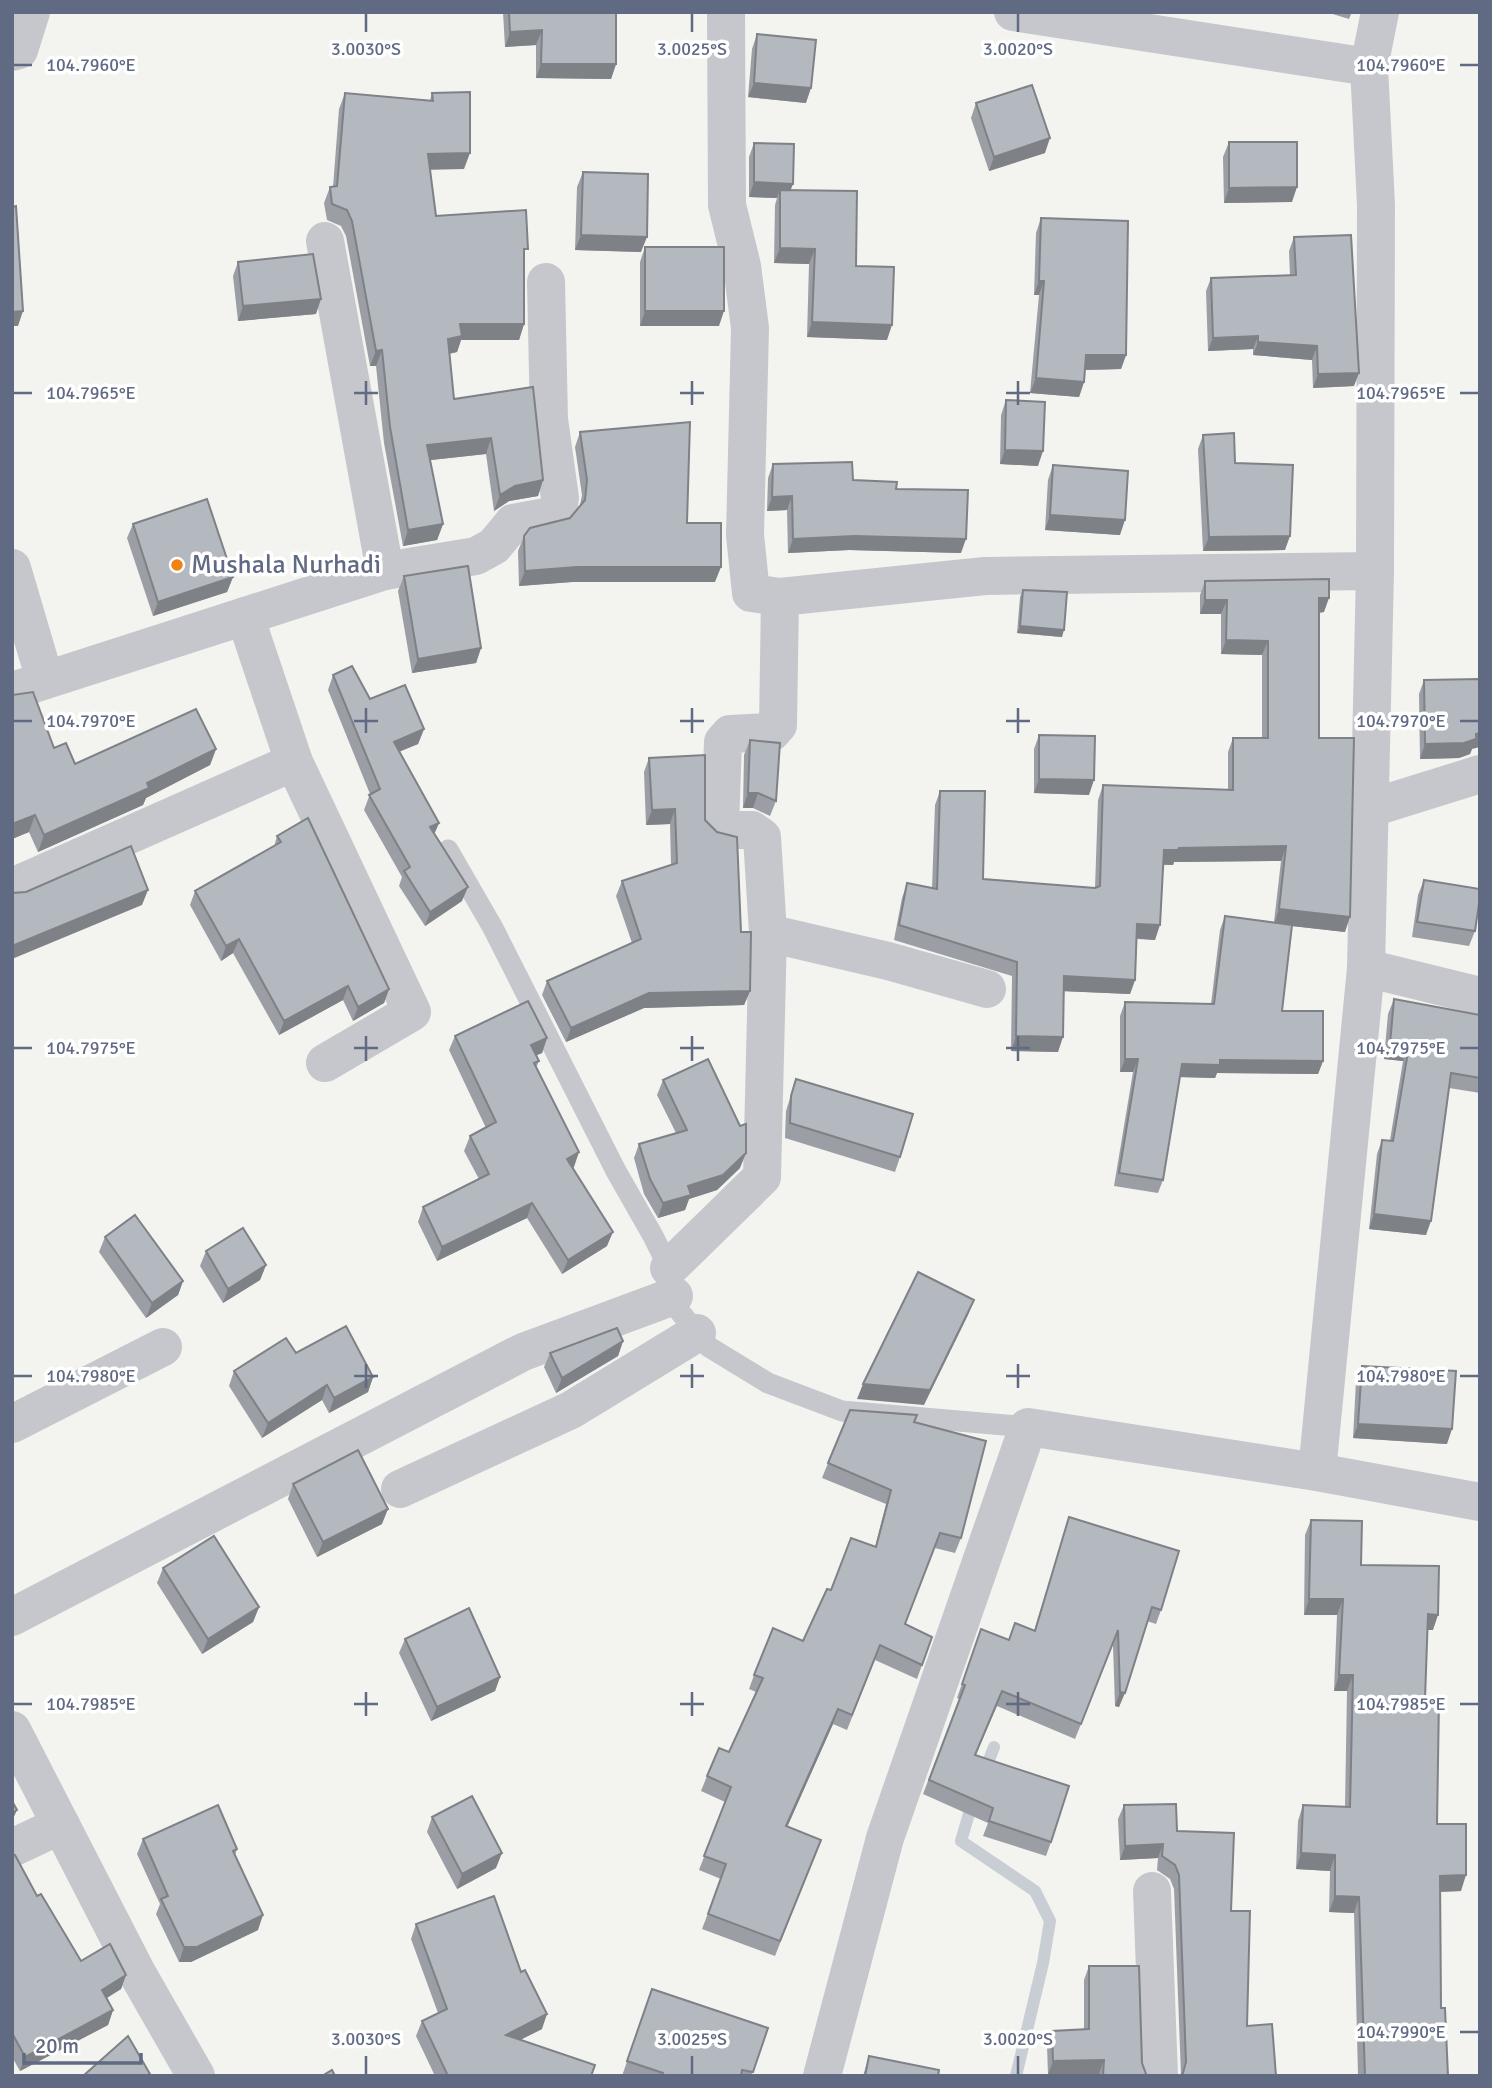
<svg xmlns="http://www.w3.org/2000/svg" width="1492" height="2088" font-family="Signika,sans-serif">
<rect width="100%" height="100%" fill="#f3f4ef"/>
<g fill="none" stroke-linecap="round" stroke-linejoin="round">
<g stroke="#c9ced5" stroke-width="12">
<polyline points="984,1773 994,1747"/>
<polyline points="973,1800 961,1841 1035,1891 1050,1921 1043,1963 1016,2076"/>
</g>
<polyline stroke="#c6c7cc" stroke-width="21" points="448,850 493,928 616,1171 653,1236 669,1268 680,1312 709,1347 768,1383 842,1411 1028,1427"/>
<g stroke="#c6c7cc" stroke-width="38">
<polyline points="726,12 727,205 742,266 750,328 745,535 751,593 780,597 985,576 1375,571"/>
<polyline points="1013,12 1369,67"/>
<polyline points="12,52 19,50 31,12"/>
<polyline points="12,568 45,680"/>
<polyline points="385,571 476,556 494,546 513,523 551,516 558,510 560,498 549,419 546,282"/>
<polyline points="245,616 294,762 412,1012 325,1063"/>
<polyline points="12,691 385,571 325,241"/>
<polyline points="1371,808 1480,774"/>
<polyline points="12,887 294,762"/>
<polyline points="768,933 888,961 987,989"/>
<polyline points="1366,968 1480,996"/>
<polyline points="669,1268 762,1177 768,933 762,837 752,830 725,830 720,826 723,742 730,734 772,732 778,725 780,597"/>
<polyline points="12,1424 163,1347"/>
<polyline points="1317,1472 1366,968 1375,571 1376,205 1369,67 1380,12"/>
<polyline points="400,1489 571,1410 697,1333"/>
<polyline points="12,1617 523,1352 674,1296"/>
<polyline points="12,1730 137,1973 196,2076"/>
<polyline points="12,1848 61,1825"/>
<polyline points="1152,1891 1159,2076"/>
<polyline points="822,2076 885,1838 1028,1427 1317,1472 1480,1502"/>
</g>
</g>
<g fill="#9b9ea4">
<polygon points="503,12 616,12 616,64 611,79 536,78 536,45 505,47"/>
<polygon points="1326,12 1352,12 1349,19"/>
<polygon points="757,34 806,103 748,97 752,49"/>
<polygon points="345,93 430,100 432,93 464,169 430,169 436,216 524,259 524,324 519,340 461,340 457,352 449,354 454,399 543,480 538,496 509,501 494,511 486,454 430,460 443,524 437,540 403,546 384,443 376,366 370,366 346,236 341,226 327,220 324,203 330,187 333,187 339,109"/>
<polygon points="976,103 1045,153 989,171 971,118"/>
<polygon points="1229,142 1292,202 1224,203 1223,157"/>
<polygon points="754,143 793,184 790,190 856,266 887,340 807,337 809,264 774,263 775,205 777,198 749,197 749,157"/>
<polygon points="583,172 641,252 575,250 577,187"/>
<polygon points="1041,218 1126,355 1121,369 1085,370 1084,382 1079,397 1030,393 1039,295 1034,295 1036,233"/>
<polygon points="1294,237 1354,386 1313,388 1312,360 1253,355 1253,349 1208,351 1206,291 1211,278 1290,275 1289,251"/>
<polygon points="645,247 719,326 640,326 640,262"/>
<polygon points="238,262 316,314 238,321 233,276"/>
<polygon points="1006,400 1038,466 1000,464 1001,415"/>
<polygon points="580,432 687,523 715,582 572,582 519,586 518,551 524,536 570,518 580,505 582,495 575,447"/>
<polygon points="1203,435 1235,463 1285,550 1203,551 1198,449"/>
<polygon points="773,464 896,489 961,553 849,550 788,553 787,510 767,511 768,478"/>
<polygon points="1053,465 1120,535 1045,530 1048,480"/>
<polygon points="133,524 233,577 227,592 153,616 127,538"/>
<polygon points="404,576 481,648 476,663 412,673 398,591"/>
<polygon points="1205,581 1324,612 1319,613 1319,738 1345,932 1292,926 1282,1011 1323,1061 1318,1074 1217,1073 1215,1078 1180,1077 1163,1180 1158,1193 1114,1186 1133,1072 1120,1072 1120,1016 1125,1002 1211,1004 1220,930 1225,916 1274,922 1281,861 1174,862 1173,865 1163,865 1155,940 1137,939 1135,980 1130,994 1064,991 1058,1052 1011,1051 1012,976 894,940 902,898 907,883 932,888 935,805 940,791 983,879 1095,888 1098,800 1103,785 1228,790 1228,752 1233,738 1262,738 1262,655 1221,654 1221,614 1200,614 1200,595"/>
<polygon points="1023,590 1062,637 1017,633 1020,597"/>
<polygon points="333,675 370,699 424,729 418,744 399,752 439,823 434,834 462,901 425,926 399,886 402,877 364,810 370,794 328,690"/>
<polygon points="1424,680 1472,749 1470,754 1459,758 1420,759 1419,694"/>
<polygon points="12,695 54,748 75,764 216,749 210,765 146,798 143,805 38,852 29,832 12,839"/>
<polygon points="1039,735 1089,795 1034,793 1034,749"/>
<polygon points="750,740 776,801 770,816 753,808 743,808 744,755"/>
<polygon points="649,758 705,820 741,932 750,991 744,1005 644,1008 566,1042 542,995 547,981 632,943 616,896 622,881 671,865 670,824 646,825 644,772"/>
<polygon points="277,836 389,989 384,1003 353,1021 343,1000 279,1035 233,953 221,961 190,905 195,891 274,847"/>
<polygon points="1424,880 1475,931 1469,946 1412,937 1418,895"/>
<polygon points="1394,999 1480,1015 1480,1093 1449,1088 1426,1235 1369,1229 1377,1154 1382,1140 1390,1140 1403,1061 1384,1059 1388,1014"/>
<polygon points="455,1036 547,1038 542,1053 536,1055 539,1061 536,1068 574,1167 573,1168 607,1246 562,1274 527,1218 437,1261 418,1222 423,1207 479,1179 464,1151 470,1136 486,1128 449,1050"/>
<polygon points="796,1079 900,1157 895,1172 785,1138 786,1111"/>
<polygon points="663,1080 740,1168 717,1190 689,1199 685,1210 658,1218 644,1194 634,1158 639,1144 676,1133 657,1095"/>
<polygon points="105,1237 183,1281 178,1295 146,1318 99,1252"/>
<polygon points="206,1251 266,1265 260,1280 223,1303 200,1266"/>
<polygon points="623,1341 618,1356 556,1393 544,1367 550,1353"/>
<polygon points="296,1353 373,1377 368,1392 329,1413 322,1400 262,1438 229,1386 234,1371"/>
<polygon points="1362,1366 1447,1444 1353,1438 1356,1381"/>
<polygon points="917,1415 915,1422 961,1538 955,1553 935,1548 905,1624 932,1637 917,1679 875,1660 847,1730 833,1724 787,1826 821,1840 775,1956 702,1929 721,1879 699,1870 725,1802 701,1791 707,1776 729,1752 756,1692 749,1689 754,1675 803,1641 831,1590 875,1547 886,1504 822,1478 828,1463"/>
<polygon points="293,1484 382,1524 317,1557 288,1499"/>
<polygon points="1069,1517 1161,1610 1156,1624 1147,1621 1119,1707 1115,1706 1113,1645 1075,1739 997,1706 975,1756 1051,1842 1046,1856 983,1836 988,1823 923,1794 959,1699 957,1698 981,1629 1009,1640 1034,1631"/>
<polygon points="1311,1520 1433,1630 1427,1630 1425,1699 1437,1824 1461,1891 1440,1892 1441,2008 1448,2076 1358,2076 1354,1913 1329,1912 1330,1871 1296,1869 1298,1821 1303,1805 1345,1807 1347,1691 1334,1691 1337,1615 1304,1615 1305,1535"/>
<polygon points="163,1568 259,1607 253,1622 202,1654 157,1583"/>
<polygon points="405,1639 500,1677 495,1691 431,1721 399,1653"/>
<polygon points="1124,1805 1177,1831 1231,1911 1247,2026 1181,2075 1174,1889 1170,1879 1157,1870 1158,1858 1120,1860 1118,1819"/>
<polygon points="432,1817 496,1868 457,1889 427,1832"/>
<polygon points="143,1839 237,1849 235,1855 258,1930 191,1962 179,1962 156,1914 160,1904 137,1854"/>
<polygon points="12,1854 37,1896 81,1961 126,1975 121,1989 106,1998 113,2010 108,2025 20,2071 12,2057"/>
<polygon points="416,1924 521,1972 542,2029 520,2040 591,2076 435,2076 416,2036 422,2021 438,2013 411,1939"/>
<polygon points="1089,1966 1142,2063 1146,2074 1148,2076 1099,2076 1099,2074 1048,2075 1047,2045 1052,2031 1084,2029 1084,1980"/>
<polygon points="652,1989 768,2028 751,2076 622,2076"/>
<polygon points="869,2056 938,2076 863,2076"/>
</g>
<g fill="#7e8186">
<polygon points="542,30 536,45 505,47 510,32"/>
<polygon points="541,64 616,64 611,79 536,78"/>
<polygon points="754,83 811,88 806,103 748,97"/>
<polygon points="1050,138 1045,153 989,171 994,157"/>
<polygon points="470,153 464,169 422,170 428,154"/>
<polygon points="754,182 793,184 787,199 780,190 777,198 749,197"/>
<polygon points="1297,187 1292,202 1224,203 1229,188"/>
<polygon points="581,235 647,237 641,252 575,250"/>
<polygon points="780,248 815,249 809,264 774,263"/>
<polygon points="1039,281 1044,281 1039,295 1034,295"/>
<polygon points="321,299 316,314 238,321 243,306"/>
<polygon points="23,311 18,326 12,326 12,312"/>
<polygon points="645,311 724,311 719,326 640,326"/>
<polygon points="812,322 892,325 887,340 807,337"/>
<polygon points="460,324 524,324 519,340 461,340 457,352 442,355 448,339"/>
<polygon points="1258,336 1253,349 1208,351 1213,338"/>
<polygon points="1258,342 1317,346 1312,360 1253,355"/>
<polygon points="382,350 376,366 370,366 376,351"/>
<polygon points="1086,355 1126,355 1121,369 1081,370"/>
<polygon points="1359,373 1354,386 1313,388 1318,374"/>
<polygon points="1036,378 1084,382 1079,397 1030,393"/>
<polygon points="491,438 486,454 422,461 427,445"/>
<polygon points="1005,450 1043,451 1038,466 1000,464"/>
<polygon points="543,480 538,496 509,501 494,511 500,495 515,486"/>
<polygon points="792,496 787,510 767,511 772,497"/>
<polygon points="1050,515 1125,520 1120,535 1045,530"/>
<polygon points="443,524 437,540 403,546 408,530"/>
<polygon points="854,536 966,539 961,553 849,550 788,553 793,539"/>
<polygon points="1290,536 1285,550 1203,551 1209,537"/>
<polygon points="577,567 721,567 715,582 572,582 519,586 525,571"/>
<polygon points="233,577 227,592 153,616 158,602"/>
<polygon points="1319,598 1329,598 1324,612 1313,613"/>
<polygon points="1205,600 1227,600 1221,614 1200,614"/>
<polygon points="1020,626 1064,630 1062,637 1017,633"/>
<polygon points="1226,640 1268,641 1262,655 1221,654"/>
<polygon points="481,648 476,663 412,673 418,659"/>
<polygon points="424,729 418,744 388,756 394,742"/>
<polygon points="1480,733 1480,747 1472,749 1470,754 1459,758 1420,759 1425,744"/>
<polygon points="216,749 210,765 146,798 143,805 38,852 44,835"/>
<polygon points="1039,779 1094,780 1089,795 1034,793"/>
<polygon points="748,793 758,793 753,808 743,808"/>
<polygon points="675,809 670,824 646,825 652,810"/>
<polygon points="35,815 29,832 12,839 12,824"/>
<polygon points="439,823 433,837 430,827"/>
<polygon points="1286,846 1281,861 1174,862 1173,865 1159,864 1164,850 1179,848"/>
<polygon points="468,887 462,901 425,926 430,912"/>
<polygon points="148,890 142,905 12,959 12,946"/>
<polygon points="1279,909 1350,917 1345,932 1274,924"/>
<polygon points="1137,924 1160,925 1155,940 1132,938"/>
<polygon points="239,939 233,953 221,961 226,946"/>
<polygon points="1064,976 1135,980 1130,994 1059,991"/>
<polygon points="348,986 343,1000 279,1035 284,1021"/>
<polygon points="389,989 384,1003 353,1021 358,1007"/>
<polygon points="750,991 744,1005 644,1008 566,1042 571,1028 649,993"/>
<polygon points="1016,1036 1063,1037 1058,1052 1011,1051"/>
<polygon points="547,1038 542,1053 526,1060 531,1045"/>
<polygon points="1390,1044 1409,1046 1403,1061 1384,1059"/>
<polygon points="1125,1059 1138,1059 1133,1072 1120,1072"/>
<polygon points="1220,1060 1323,1061 1318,1074 1217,1073 1215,1078 1177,1077 1182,1064"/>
<polygon points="579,1152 574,1167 562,1173 567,1159"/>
<polygon points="746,1153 740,1168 717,1190 689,1199 685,1210 658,1218 663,1203 688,1186"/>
<polygon points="532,1203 527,1218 437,1261 442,1247"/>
<polygon points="1374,1214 1431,1221 1426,1235 1369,1229"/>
<polygon points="613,1232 607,1246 562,1274 568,1260"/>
<polygon points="266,1265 260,1280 223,1303 228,1289"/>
<polygon points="183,1281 178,1295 146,1318 152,1303"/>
<polygon points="974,1300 968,1315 924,1405 857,1399 863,1384"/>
<polygon points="623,1341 618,1356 556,1393 562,1378"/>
<polygon points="373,1377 368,1392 329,1413 334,1398"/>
<polygon points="327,1385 322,1400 262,1438 268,1423"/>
<polygon points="1358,1424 1452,1429 1447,1444 1353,1438"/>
<polygon points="388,1509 382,1524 317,1557 323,1542"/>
<polygon points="1309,1599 1343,1599 1337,1615 1304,1615"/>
<polygon points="259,1607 253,1622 202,1654 208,1639"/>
<polygon points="1428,1614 1438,1615 1433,1630 1422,1630"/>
<polygon points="1339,1675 1353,1675 1347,1691 1334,1691"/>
<polygon points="500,1677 495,1691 431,1721 437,1707"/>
<polygon points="1120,1692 1125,1693 1119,1707 1115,1706"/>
<polygon points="838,1709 833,1724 781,1841 786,1826"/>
<polygon points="17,1810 12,1821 12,1813"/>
<polygon points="1163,1844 1158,1858 1120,1860 1125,1846"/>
<polygon points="502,1853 496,1868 457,1889 462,1874"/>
<polygon points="1301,1853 1335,1855 1330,1871 1296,1869"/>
<polygon points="1466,1875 1461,1891 1434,1892 1440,1876"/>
<polygon points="1335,1896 1359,1897 1354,1913 1329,1912"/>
<polygon points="263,1915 258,1930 191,1962 179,1962 184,1947"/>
<polygon points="126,1975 121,1989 96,2005 102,1990"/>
<polygon points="113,2010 108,2025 20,2071 25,2057"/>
<polygon points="547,2014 542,2029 500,2050 506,2035"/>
<polygon points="1104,2060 1099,2074 1048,2075 1053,2061"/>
</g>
<g fill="#b4b8bf" stroke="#7e8186" stroke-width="2">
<polygon points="509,12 616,12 616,64 541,64 542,30 510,32"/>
<polygon points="757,34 816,40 811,88 754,83"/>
<polygon points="1032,85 1050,138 994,157 976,103"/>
<polygon points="470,92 470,153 428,154 436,216 526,210 528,249 524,249 524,324 460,324 462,336 448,339 454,399 533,387 543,480 515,486 500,495 491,438 427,445 443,524 408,530 390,427 382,350 376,351 352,221 347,210 332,204 330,187 337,186 345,93 433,101 432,93"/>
<polygon points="1229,142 1297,142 1297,187 1229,188"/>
<polygon points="754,143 794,144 793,184 754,182"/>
<polygon points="583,172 648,174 647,237 581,235"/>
<polygon points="780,190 857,191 856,266 894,267 892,325 812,322 815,249 780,248"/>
<polygon points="16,206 23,311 12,312 12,207"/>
<polygon points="1041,218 1128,221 1126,355 1086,355 1084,382 1036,378 1044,281 1039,281"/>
<polygon points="1351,235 1359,373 1318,374 1317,346 1258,342 1258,336 1213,338 1211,278 1296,275 1294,237"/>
<rect x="645" y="247" width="79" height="64"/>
<polygon points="313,254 321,299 243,306 238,262"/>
<polygon points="1006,400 1045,402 1043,451 1005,450"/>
<polygon points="690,422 687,523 721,523 721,567 577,567 525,571 524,536 530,528 570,518 585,500 587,480 580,432"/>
<polygon points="1234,433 1235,463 1293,465 1290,536 1209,537 1203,435"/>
<polygon points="852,462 853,480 897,482 896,489 968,490 966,539 854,536 793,539 792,496 772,497 773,464"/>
<polygon points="1053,465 1128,471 1125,520 1050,515"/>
<polygon points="207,499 233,577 158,602 133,524"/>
<polygon points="468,566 481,648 418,659 404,576"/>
<polygon points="1329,579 1329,598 1319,598 1319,738 1354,738 1350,917 1279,909 1286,846 1179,848 1178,850 1164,850 1160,925 1137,924 1135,980 1064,976 1063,1037 1016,1036 1017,962 899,925 907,883 937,889 940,791 985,791 983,879 1095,888 1100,886 1103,785 1233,790 1233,738 1268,738 1268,641 1226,640 1227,600 1205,600 1205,581"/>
<polygon points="1023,590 1067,592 1064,630 1020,626"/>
<polygon points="352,666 370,699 405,685 424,729 394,742 439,823 430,827 468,887 430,912 404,871 410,867 369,795 380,789 333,675"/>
<polygon points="1480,679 1480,733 1476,734 1476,739 1464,743 1425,744 1424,680"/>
<polygon points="33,692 54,748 66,743 75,764 196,709 216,749 147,783 149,788 44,835 35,815 12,824 12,695"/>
<polygon points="1039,735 1095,736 1094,780 1039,779"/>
<polygon points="750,740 780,743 776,801 758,793 748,793"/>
<polygon points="705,755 705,820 717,832 737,837 741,932 751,932 750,991 649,993 571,1028 547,981 641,939 622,881 677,863 675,809 652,810 649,758"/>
<polygon points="308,818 389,989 358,1007 348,986 284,1021 239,939 226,946 195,891 281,842 277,836"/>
<polygon points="131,846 148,890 12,946 12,893 26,892"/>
<polygon points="1424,880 1480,889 1480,897 1475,931 1417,922"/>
<polygon points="1225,916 1292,925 1282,1011 1323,1011 1323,1061 1220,1060 1220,1065 1182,1064 1163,1180 1119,1173 1138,1059 1125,1059 1125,1002 1214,1004"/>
<polygon points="1394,999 1480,1015 1480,1078 1451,1073 1431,1221 1374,1214 1382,1140 1393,1141 1409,1046 1390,1044"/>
<polygon points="528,1001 547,1038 531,1045 539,1061 534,1063 579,1152 567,1159 613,1232 568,1260 532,1203 442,1247 423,1207 489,1174 470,1136 496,1122 455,1036"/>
<polygon points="708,1059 740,1126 746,1124 746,1153 723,1175 688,1186 691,1195 663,1203 650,1179 639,1144 687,1130 663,1080"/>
<polygon points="796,1079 913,1114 900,1157 790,1123 791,1096"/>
<polygon points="135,1215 183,1281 152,1303 105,1237"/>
<polygon points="243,1228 266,1265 228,1289 206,1251"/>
<polygon points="918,1272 974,1300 930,1390 863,1384"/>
<polygon points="346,1326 373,1377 334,1398 327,1385 268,1423 234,1371 286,1338 296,1353"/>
<polygon points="617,1328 623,1341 562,1378 550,1353"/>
<polygon points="1362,1366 1456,1371 1452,1429 1358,1424"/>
<polygon points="850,1410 917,1415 914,1422 986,1441 961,1538 940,1533 905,1624 932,1637 922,1665 880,1645 852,1715 838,1709 786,1826 821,1840 780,1941 708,1914 726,1864 704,1856 731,1787 707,1776 719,1748 729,1752 763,1678 754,1675 773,1628 803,1641 827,1589 831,1590 851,1538 876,1547 891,1490 828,1463"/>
<polygon points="358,1450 388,1509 323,1542 293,1484"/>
<polygon points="1069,1517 1179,1551 1161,1610 1152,1607 1125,1693 1120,1692 1118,1630 1081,1724 1002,1691 975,1755 1069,1786 1051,1842 989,1821 993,1808 929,1780 965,1685 962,1684 981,1629 1009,1640 1015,1623 1035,1631"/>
<polygon points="1311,1520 1362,1521 1361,1565 1439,1566 1438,1615 1428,1614 1425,1699 1439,1700 1437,1824 1466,1824 1466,1875 1440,1876 1441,2008 1445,2008 1448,2076 1365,2076 1359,1897 1335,1896 1335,1855 1301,1853 1303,1805 1350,1807 1353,1675 1339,1675 1343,1599 1309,1599"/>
<polygon points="214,1536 259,1607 208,1639 163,1568"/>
<polygon points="469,1608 500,1677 437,1707 405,1639"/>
<polygon points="472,1796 502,1853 462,1874 432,1817"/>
<polygon points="12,1801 17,1810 12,1813"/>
<polygon points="1176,1804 1177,1831 1234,1833 1231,1911 1250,1911 1247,2026 1272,2024 1276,2076 1180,2076 1183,2073 1186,2062 1179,1875 1175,1865 1162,1856 1163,1844 1125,1846 1124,1805"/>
<polygon points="218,1805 237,1849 233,1851 263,1915 197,1947 184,1947 161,1899 168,1896 143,1839"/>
<polygon points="12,1854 15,1855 37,1896 41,1894 81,1961 110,1944 126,1975 102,1990 113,2010 25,2057 12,2033"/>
<polygon points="494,1896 521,1972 525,1970 547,2014 506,2035 595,2065 591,2076 448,2076 422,2021 447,2009 416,1924"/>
<polygon points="1089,1966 1139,1966 1142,2063 1146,2074 1148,2076 1103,2076 1104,2060 1053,2061 1052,2031 1089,2029"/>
<polygon points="652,1989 768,2028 753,2072 742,2070 741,2076 662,2076 663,2073 627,2061"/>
<polygon points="128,2036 150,2074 146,2076 83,2076"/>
<polygon points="869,2056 939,2070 938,2076 865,2076"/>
<polygon points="332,2070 335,2076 322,2076"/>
</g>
<path fill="none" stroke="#606a83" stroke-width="2.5" d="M366 14V32M692 14V32M1018 14V32M14 65H32M1460 65H1478M366 381V405M692 381V405M1018 381V405M14 393H32M354 393H378M680 393H704M1006 393H1030M1460 393H1478M366 708V733M692 708V733M1018 708V733M14 721H32M354 721H378M680 721H704M1006 721H1030M1460 721H1478M366 1036V1061M692 1036V1061M1018 1036V1061M14 1048H32M354 1048H378M680 1048H704M1006 1048H1030M1460 1048H1478M366 1364V1388M692 1364V1388M1018 1364V1388M14 1376H32M354 1376H378M680 1376H704M1006 1376H1030M1460 1376H1478M366 1692V1716M692 1692V1716M1018 1692V1716M14 1704H32M354 1704H378M680 1704H704M1006 1704H1030M1460 1704H1478M1460 2032H1478M366 2056V2074M692 2056V2074M1018 2056V2074"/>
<circle fill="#f18112" stroke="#fff" stroke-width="2.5" cx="177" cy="565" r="7"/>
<g text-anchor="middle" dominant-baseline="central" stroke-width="7" stroke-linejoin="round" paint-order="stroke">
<g font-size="26" fill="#606a83" stroke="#fff" text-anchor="start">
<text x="191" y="565">Mushala Nurhadi</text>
</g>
</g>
<g font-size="18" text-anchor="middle" fill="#606a83" stroke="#fff" stroke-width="7" stroke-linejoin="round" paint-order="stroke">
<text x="366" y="55">3.0030°S</text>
<text x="692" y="55">3.0025°S</text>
<text x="1018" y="55">3.0020°S</text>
<text x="91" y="71">104.7960°E</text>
<text x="1401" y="71">104.7960°E</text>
<text x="1401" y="399">104.7965°E</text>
<text x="91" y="399">104.7965°E</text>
<text x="1401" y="727">104.7970°E</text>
<text x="91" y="727">104.7970°E</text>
<text x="91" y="1054">104.7975°E</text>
<text x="1401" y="1054">104.7975°E</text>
<text x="1401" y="1382">104.7980°E</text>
<text x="91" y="1382">104.7980°E</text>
<text x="1401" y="1710">104.7985°E</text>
<text x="91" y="1710">104.7985°E</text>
<text x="1401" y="2038">104.7990°E</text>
<text x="366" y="2045">3.0030°S</text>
<text x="692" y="2045">3.0025°S</text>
<text x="1018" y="2045">3.0020°S</text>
</g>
<rect width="1492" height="2088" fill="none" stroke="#606a83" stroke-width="28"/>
<path d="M24 2053v10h117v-10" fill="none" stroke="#606a83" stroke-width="3.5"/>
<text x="35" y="2053" font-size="21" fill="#606a83" stroke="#ffffff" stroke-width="5" paint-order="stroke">20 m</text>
</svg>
